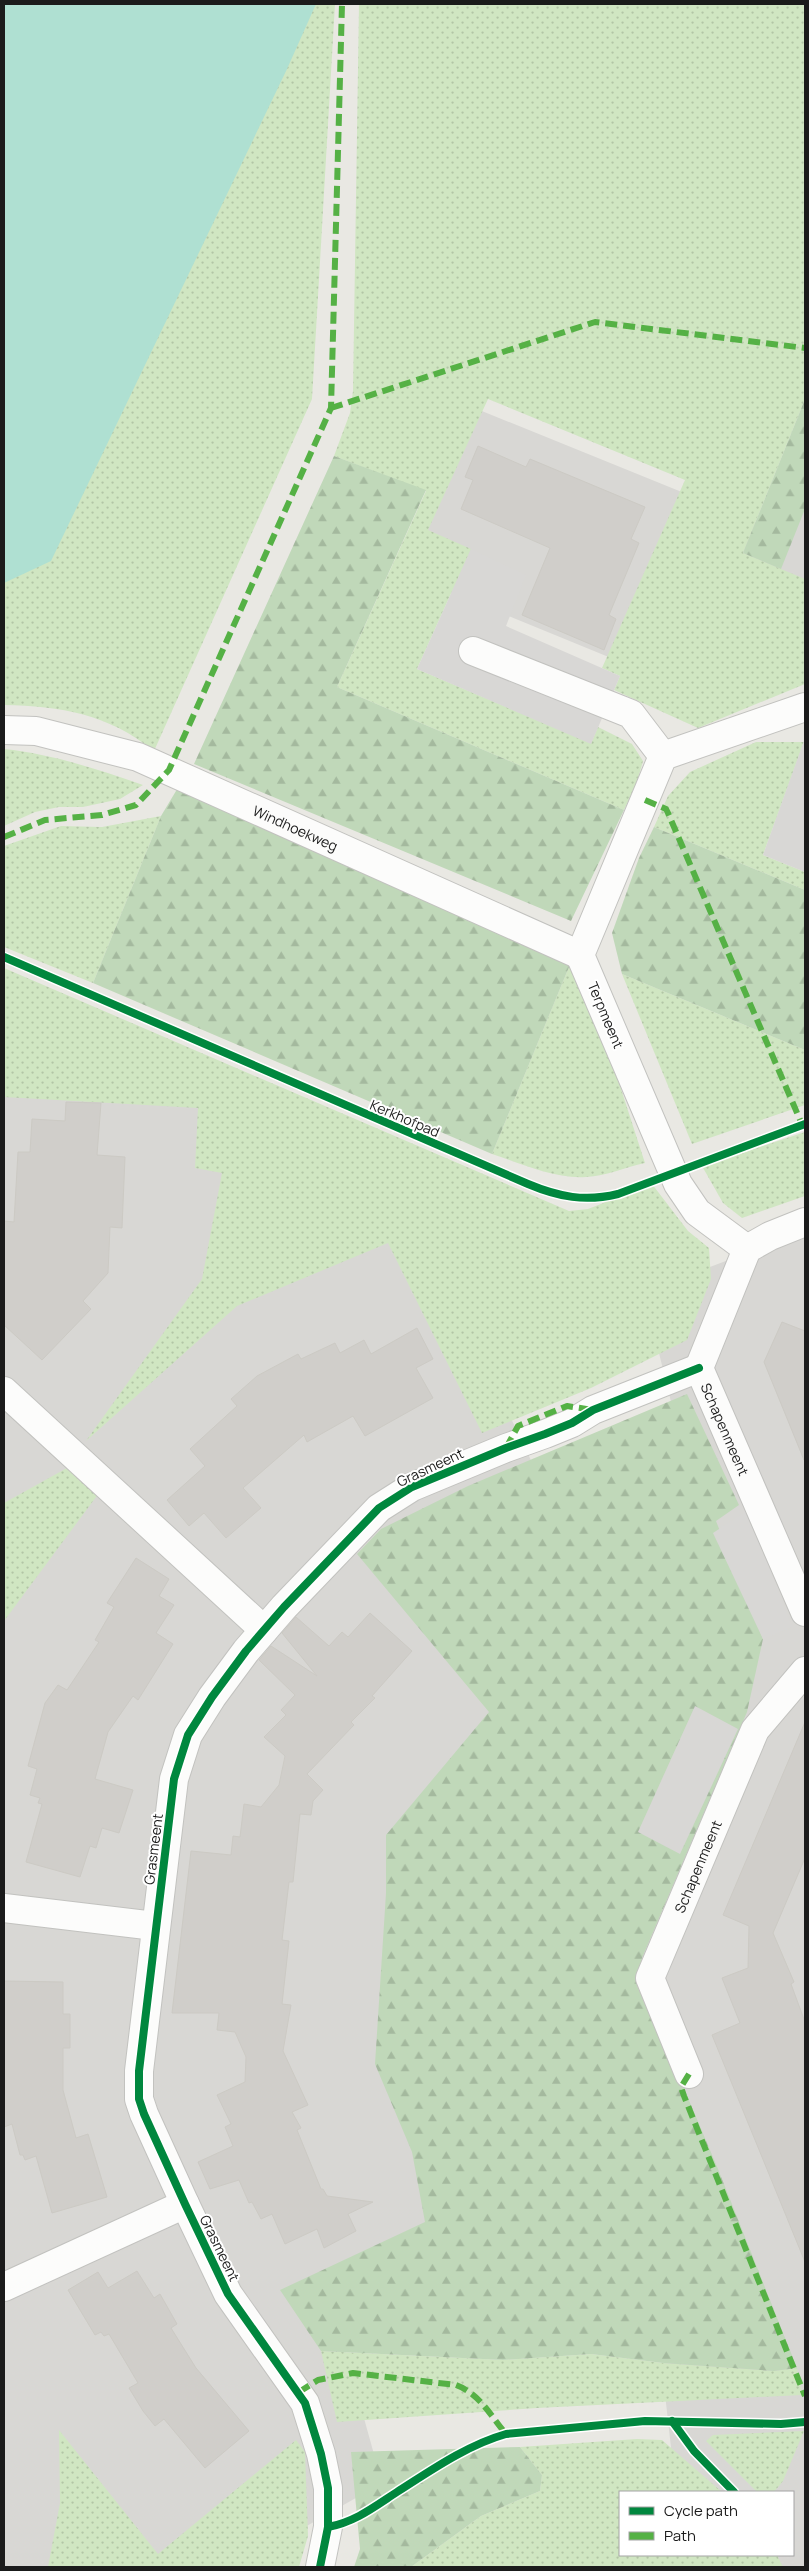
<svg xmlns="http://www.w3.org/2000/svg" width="809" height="2571" font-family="Manrope,sans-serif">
<defs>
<pattern id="grass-dots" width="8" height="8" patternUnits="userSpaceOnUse" patternTransform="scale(1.25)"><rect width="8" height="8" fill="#d0e6c2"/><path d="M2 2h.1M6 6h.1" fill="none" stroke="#b2c5a6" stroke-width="1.8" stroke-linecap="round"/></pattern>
<pattern id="forest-firs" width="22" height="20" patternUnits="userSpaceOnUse" patternTransform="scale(1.25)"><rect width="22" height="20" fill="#c0d8b9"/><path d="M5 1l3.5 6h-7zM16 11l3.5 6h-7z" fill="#a4b99e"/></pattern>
</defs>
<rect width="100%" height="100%" fill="#e9e8e3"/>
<g fill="#d8d7d4">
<polygon points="472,407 768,527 805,439 805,634 655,676 399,571"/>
<polygon points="4,1073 203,1080 421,1230 538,1475 537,1685 449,2243 330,2296 382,2483 235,2567 4,2567"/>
<polygon points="805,1231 805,2567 729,2567 720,2555 793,2555 793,2492 676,2492 619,1984 733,1654 644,1292"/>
</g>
<g fill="url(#grass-dots)">
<path d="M4 4H335L312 399 154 751C108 714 61 706 4 705Z"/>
<polygon points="359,4 805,4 805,399 743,553 805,579 805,684 698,728 614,690 620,676 602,668 685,480 488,399 428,530 471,549 417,669 591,743 598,727 632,744 643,761 637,782 624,810 337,687 426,491 334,456 350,413 353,391"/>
<polygon points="756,742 804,742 763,855 805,872 805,890 654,827 668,796 690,772"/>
<path d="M4 749C52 754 97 769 143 785L120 799 83 807H59L35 812 4 826Z"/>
<polygon points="161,816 93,983 4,947 4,846 61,826 102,827"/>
<path d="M576 950 645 1163C625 1167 607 1176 586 1177 554 1179 522 1164 492 1154Z"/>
<polygon points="4,968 569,1211 588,1209 652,1184 688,1231 709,1248 711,1279 687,1340 591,1388 482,1433 388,1243 237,1306 86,1441 202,1279 222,1173 195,1168 198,1108 4,1097"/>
<polygon points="622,974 805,1050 805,1105 692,1144"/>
<polygon points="805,1132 805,1196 742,1218 723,1203 702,1166"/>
<polygon points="67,1468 99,1493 4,1621 4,1503"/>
<polygon points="321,2351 503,2360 591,2354 663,2363 774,2371 797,2368 802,2395 537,2408 337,2422"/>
<polygon points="59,2430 158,2554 296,2440 305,2452 308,2536 299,2567 48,2567 60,2503"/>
<polygon points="804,2431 783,2481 774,2492 757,2492 706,2441 713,2435"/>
<polygon points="637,2439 662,2440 722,2492 620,2492 620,2555 777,2555 783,2567 411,2567 481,2516 540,2491 542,2475 520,2447"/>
</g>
<g fill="url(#forest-firs)">
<polygon points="805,399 805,509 781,569 743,553"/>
<polygon points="334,456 426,490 337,687 624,810 571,921 194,764"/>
<polygon points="179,786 576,950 492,1154 93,983 161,816"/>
<polygon points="654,827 805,890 805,1050 622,974 612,933 639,858"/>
<polygon points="687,1394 739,1505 716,1521 763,1639 747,1712 642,1958 637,1986 672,2060 718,2169 797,2368 774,2371 663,2363 591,2354 503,2360 321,2351 280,2290 425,2222 412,2152 375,2064 386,1893 386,1835 489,1712 357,1554 381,1529 468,1486"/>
<polygon points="520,2447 542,2475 540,2491 481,2516 411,2567 354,2567 360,2549 351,2452"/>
</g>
<polygon fill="#afe0d2" points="4,4 316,4 287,69 51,561 4,583"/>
<g fill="#d8d7d5">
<polygon points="471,549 526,575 506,626 620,676 591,744 417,669"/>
<polygon points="805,738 805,872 763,855"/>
<polygon points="748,1510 792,1627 763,1639 713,1533"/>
<polygon points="695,1706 738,1729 680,1854 638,1832"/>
</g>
<g fill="#d0ceca" stroke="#cccac4">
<polygon points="478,446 526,467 530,459 645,507 631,539 639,543 609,615 616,619 604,650 522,615 550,548 461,509 473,480 465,477"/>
<polygon points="66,1102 101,1103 97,1155 125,1157 122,1228 110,1227 108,1273 83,1301 91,1309 42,1360 4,1325 4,1221 14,1222 18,1152 30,1152 32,1119 65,1121"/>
<polygon points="782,1322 805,1331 804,1460 764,1362"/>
<polygon points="417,1328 433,1359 416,1368 433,1398 365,1436 353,1416 307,1442 304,1435 243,1488 261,1508 226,1538 204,1513 189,1526 167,1500 205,1466 190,1449 237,1406 231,1399 257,1376 298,1354 301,1359 335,1343 340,1353 364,1340 371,1354"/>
<polygon points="136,1558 169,1579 159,1596 174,1605 156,1633 173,1644 138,1700 133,1696 108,1732 95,1779 133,1790 119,1833 102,1828 96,1848 90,1846 80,1877 26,1862 42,1804 38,1803 40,1798 30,1795 37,1769 28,1766 45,1703 58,1685 67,1690 99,1642 95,1640 114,1607 107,1603"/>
<polygon points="370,1613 412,1651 372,1696 375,1698 351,1722 354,1725 307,1774 323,1790 313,1801 311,1815 300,1814 293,1882 289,1882 282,1940 289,1941 282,2004 291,2005 283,2051 308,2105 292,2112 301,2128 297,2130 321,2189 323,2189 327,2196 373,2202 348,2214 356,2231 324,2248 317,2229 285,2244 272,2214 261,2219 252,2202 249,2203 239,2180 210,2189 198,2162 233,2146 225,2127 231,2124 217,2095 245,2082 246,2057 235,2032 217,2030 219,2013 172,2013 191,1851 231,1855 233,1836 240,1837 244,1804 261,1807 279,1785 285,1756 264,1737 286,1715 281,1710 295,1695 259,1660 271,1646 317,1676 282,1633 296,1617 329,1646 342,1632 348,1637"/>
<polygon points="805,1722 805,1858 773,1933 794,1982 791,1984 805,2022 805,2262 712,2035 740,2023 722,1978 748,1968 749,1926 723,1915"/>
<polygon points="4,1981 63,1982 63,2014 70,2014 70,2048 63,2048 63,2090 76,2138 88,2134 107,2197 52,2213 36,2156 25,2160 23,2155 20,2155 12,2124 4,2127"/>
<polygon points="137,2271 154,2298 160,2294 177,2324 171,2328 196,2368 249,2431 205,2468 164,2419 155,2426 143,2411 129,2388 138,2383 109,2334 104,2336 101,2332 95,2335 68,2290 98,2272 108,2288"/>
</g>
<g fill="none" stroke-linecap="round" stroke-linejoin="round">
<g stroke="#c2c2bf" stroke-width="30">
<g id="minor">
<polyline points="473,651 631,714 663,756"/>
<path id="s1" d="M4 730 36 731 138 757 580 955"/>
<path id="s2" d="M805 1222 770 1236 747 1249 699 1368 805 1612"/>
<polyline points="747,1249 697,1212 678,1184 580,955 663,756 805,707"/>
<polyline points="4,1391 264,1630"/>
<polyline points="4,1908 155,1926"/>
<path id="s3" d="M689 2074 650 1978 755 1730 805 1671"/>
<polyline points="4,2287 185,2204"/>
<polyline points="320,2567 328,2527 328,2488 321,2454 305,2403 228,2294 185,2204 144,2114 139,2099 139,2071 174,1779 188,1735 212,1697 246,1651 284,1607 379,1508 412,1487 506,1448 545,1434 572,1423 593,1410 699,1368"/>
</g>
</g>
<use href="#minor" stroke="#fcfcfb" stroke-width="28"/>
<g stroke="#55b145" stroke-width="6" stroke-dasharray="12 6" stroke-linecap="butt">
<polyline points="331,408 595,322 805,348"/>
<polyline points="645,800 666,809 668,813 804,1129"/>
<polyline points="4,837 45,820 102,815 136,805 169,770 331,408 342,4"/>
<polyline points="506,1448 518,1426 567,1406 593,1410"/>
<polyline points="689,2074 681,2087 684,2096 805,2396"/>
<path d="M299 2392 318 2380 353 2373 456 2385C480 2394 490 2415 506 2434"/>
</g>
<g stroke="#fff" stroke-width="11">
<g id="cycleway">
<path d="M4 957 528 1184C559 1197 585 1202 618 1194L805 1124"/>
<polyline points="672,2421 694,2451 734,2492"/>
<path d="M328 2527C355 2522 374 2507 397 2492 430 2471 467 2445 506 2434L645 2421 781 2424 805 2422"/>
<polyline points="320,2567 328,2527 328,2488 321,2454 305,2403 228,2294 185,2204 144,2114 139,2099 139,2071 174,1779 188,1735 212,1697 246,1651 284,1607 379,1508 412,1487 506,1448 545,1434 572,1423 593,1410 699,1368"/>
</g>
</g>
<use href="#cycleway" stroke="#00873e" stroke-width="8"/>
</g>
<g text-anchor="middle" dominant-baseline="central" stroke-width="4" stroke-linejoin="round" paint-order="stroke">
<g font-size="14" fill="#1b1b1b" stroke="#fff">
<text stroke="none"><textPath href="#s1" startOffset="310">Windhoekweg</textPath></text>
<text transform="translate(606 1015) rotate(67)">Terpmeent</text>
<text transform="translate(405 1118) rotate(23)">Kerkhofpad</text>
<text stroke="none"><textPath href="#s2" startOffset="259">Schapenmeent</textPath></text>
<text transform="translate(430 1467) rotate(-25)">Grasmeent</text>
<text transform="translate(153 1849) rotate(-83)">Grasmeent</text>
<text stroke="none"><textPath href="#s3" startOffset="225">Schapenmeent</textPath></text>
<text transform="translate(220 2248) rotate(64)">Grasmeent</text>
</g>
</g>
<rect width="809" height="2571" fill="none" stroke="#1b1b1b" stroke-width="10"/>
<rect x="619" y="2491" width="175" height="65" fill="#ffffff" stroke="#a4a4a4"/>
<rect x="629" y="2507" width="25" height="8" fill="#00873e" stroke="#a4a4a4"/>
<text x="664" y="2516" font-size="15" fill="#1b1b1b">Cycle path</text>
<rect x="629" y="2532" width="25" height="8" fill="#55b145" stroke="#a4a4a4"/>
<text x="664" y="2541" font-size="15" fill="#1b1b1b">Path</text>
</svg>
